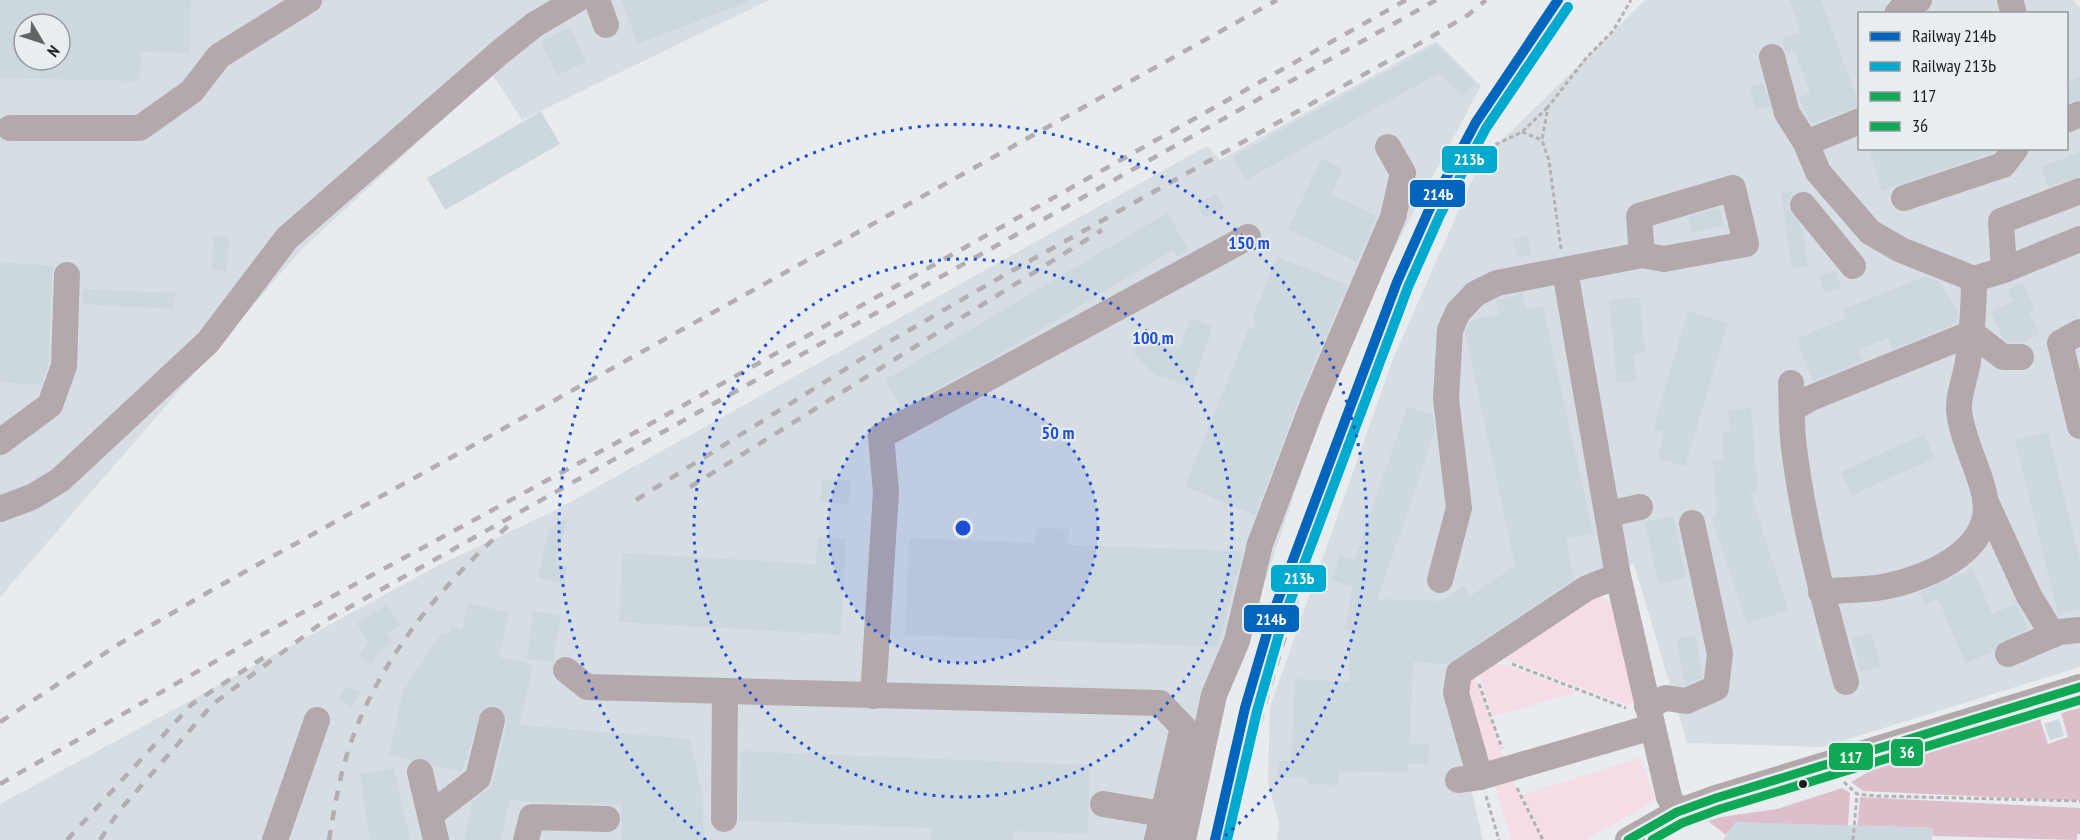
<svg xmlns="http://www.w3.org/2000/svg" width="2080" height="840" font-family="'PT Sans Narrow',sans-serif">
<rect width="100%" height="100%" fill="#e9ecee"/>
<g fill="#d6dee3" fill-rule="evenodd">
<path d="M0 0H769L522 120 492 74 302 249 0 597ZM24 24H60V60H24Z"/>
<path d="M1645 0H2073L2080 8V667L1823 747 1687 743 1634 564 1598 572 1456 667 1469 779 1483 840H1277L1279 824 1268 781 1270 707 1393 359 1480 162ZM1860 14H2066V148H1860Z"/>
<polygon points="1436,41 1481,86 1345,341 1211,745 1190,840 0,840 0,804 439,565 556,510 1207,146 1220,160"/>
</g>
<g fill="#f5dce6">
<polygon points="1596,597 1605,599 1613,605 1636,703 1627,705 1506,659 1500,655"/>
<polygon points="1496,664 1502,664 1578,692 1493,716 1480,675"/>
<polygon points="1474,672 1505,762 1493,763 1487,758 1466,687"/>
<polygon points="1640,758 1656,800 1585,840 1511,840 1495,785 1511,778 1541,838 1543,836 1522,795"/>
</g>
<g fill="#dcbfcb">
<polygon points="2080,708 2080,801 1863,791 1851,782 1877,767 2040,719 2048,744 2068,737 2061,713"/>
<polygon points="1842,788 1850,793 1848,827 1736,822 1726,835 1708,821 1721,817 1777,809"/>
<polygon points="1860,797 2080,808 2080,834 2077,834 2077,840 1933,836 1933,828 1873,826 1872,840 1856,840"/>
</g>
<g fill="#cdd7de" fill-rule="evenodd">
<path d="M0 0H191L190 53 141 52 140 81 0 78ZM24 24H60V60H24Z"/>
<polygon points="621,0 749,0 749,1 638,44"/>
<polygon points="1789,0 1821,0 1860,106 1812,124 1798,97 1810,93 1794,50 1786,53 1781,39 1801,32"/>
<polygon points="570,27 586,62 557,75 541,41"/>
<polygon points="1436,44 1475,83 1462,96 1439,73 1246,180 1233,157"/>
<polygon points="2080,76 2080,99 2067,103 2067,82"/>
<polygon points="1763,83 1770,106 1756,110 1749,87"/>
<polygon points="541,111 560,144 445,210 427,178"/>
<polygon points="1869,148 1997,148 1994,152 1882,191"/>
<polygon points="2080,152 2080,176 2048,187 2041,167"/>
<polygon points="1322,158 1343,169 1331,194 1377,216 1357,262 1288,229"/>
<polygon points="1795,190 1789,200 1788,208 1802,227 1808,266 1792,269 1781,193"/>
<polygon points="1217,194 1224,208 1204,218 1197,203"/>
<polygon points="1719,208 1724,225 1692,233 1688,217"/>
<polygon points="1167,213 1189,250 1177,257 1173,250 990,360 901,408 885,380"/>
<polygon points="213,236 229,237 227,271 212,270"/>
<polygon points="1527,236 1531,255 1517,258 1513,239"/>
<polygon points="1277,257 1348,285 1299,399 1255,515 1185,486 1248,330 1256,326 1252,319"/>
<polygon points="0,262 55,266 52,274 48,367 41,385 0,382"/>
<polygon points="1835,271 1841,288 1825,293 1819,276"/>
<polygon points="1925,276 1938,281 1958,312 1957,323 1893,349 1888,338 1858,350 1863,361 1813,381 1796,339 1846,318 1842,310"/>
<polygon points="2022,282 2035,310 2029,313 2040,334 2023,342 2008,342 2003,338 1991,312 2013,301 2007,289"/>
<polygon points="83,289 175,293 174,309 82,304"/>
<polygon points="1522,293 1526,309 1543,306 1593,533 1566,539 1574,579 1448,664 1413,662 1410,743 1429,744 1428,764 1408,764 1407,773 1339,771 1338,785 1308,784 1308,778 1277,777 1278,761 1291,761 1295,679 1349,682 1349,630 1344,630 1353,587 1331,580 1340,555 1355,560 1407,406 1433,415 1435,430 1378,599 1442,601 1464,586 1470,596 1515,566 1465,333 1470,321 1499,314 1496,300"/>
<polygon points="1640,297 1645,352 1634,354 1637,381 1617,383 1609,300"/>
<polygon points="1688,311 1728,323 1685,467 1657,458 1664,432 1653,429"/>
<polygon points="1190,318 1213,327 1192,387 1155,375 1134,354 1141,333 1180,347"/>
<polygon points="1751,408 1758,491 1750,492 1789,610 1747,624 1712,518 1717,517 1713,461 1724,460 1722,433 1730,432 1728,410"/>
<polygon points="2048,432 2080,559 2080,609 2058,615 2015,440"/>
<polygon points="1924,434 1935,458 1852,495 1841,472"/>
<polygon points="822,479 851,481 849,504 820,502"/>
<polygon points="1673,516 1686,578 1658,584 1645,522"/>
<polygon points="568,518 555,563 568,566 563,584 538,577 549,529"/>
<polygon points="1036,528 1069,529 1068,545 1243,551 1218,647 905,635 909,538 1035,543"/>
<polygon points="818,537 846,539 841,635 619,622 622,553 816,564"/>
<polygon points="1973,569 1992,614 2016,604 2028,629 2002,641 1994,651 1966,663 1938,599 1925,605 1920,592"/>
<polygon points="468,603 509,613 499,657 533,664 520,725 690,739 702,792 704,840 621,840 622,804 526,802 510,799 501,840 464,840 473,801 487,790 493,782 507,724 503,710 495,705 481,710 462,772 433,765 424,758 412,760 389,754 403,691 442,633 449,634 451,627 462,630"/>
<polygon points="387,605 400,625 387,633 392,643 380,650 371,664 360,656 368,642 357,623"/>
<polygon points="533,611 561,615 553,662 527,659"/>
<polygon points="1871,633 1881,666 1861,672 1851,639"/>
<polygon points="1696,635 1702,678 1685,685 1677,639"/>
<polygon points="347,686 360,693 352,707 339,699"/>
<polygon points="2059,719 2064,736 2050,740 2044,724"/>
<polygon points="740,751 1090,765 1088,834 1013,831 1013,840 930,840 931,828 739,821"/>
<polygon points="394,768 410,840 370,840 360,774"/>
<polygon points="1735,822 1933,828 1932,840 1723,840"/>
</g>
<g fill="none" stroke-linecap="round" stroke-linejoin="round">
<g stroke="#b5b0b2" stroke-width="3" stroke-dasharray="4.5 3" stroke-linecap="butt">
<polyline points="1522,132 1542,140"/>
<polyline points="1482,151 1522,132 1547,108"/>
<polyline points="1561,249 1549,161 1542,140 1548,107 1587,57 1613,31 1631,0"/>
<polyline points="1512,664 1626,708"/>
<polyline points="1479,684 1502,748"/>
<polyline points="1844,782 1857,794 1877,796 2080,801"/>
<polyline points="1517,788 1543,840"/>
<polyline points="1486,796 1499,840"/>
<polyline points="1853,840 1857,794"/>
</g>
<g stroke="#b3a9ad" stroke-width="26">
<polyline points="597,0 606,25"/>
<polyline points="2010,0 2014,14"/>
<polyline points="1897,14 1904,6 1919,0"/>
<polyline points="1772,57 1787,113 1806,143 1818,172 1870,232 1901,250 1974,279 2004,270"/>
<polyline points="2066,120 2080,114"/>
<polyline points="10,128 140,128 192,91 219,56 309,0"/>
<polyline points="1806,143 1860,121"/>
<polyline points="2080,191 2001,221 2004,270 2080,239"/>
<polyline points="1904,198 2003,165 2016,148"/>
<polyline points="1803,205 1853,266"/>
<polyline points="1565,271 1618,576 1669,797 1677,812"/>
<polyline points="2080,332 2060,343 2080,426"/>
<path d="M1791 383C1792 405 1791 427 1794 448 1804 528 1825 605 1846 682"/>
<polyline points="1792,409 1811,398 1972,333 2003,357 2021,357"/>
<polyline points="0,442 50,405 64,366 67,275"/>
<polyline points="1985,500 2029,596 2053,635"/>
<polyline points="0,509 32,497 60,480 208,342 287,238 499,53 534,25 576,0"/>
<polyline points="1608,514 1640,507"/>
<polyline points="1440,580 1459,508 1446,399 1450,330 1458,312 1475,294 1497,283 1642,255 1664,259 1746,244 1733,188 1639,216 1642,255"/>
<path d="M1821 592C1839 590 1858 590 1876 588 1919 582 1995 553 1985 498 1980 469 1962 441 1959 410 1958 395 1966 376 1968 361 1972 333 1974 307 1974 279"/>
<polyline points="2008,654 2059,632 2080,630"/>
<polyline points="566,670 587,687 1160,703 1183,727 1157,840"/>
<polyline points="873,696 886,492 881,436 1248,237"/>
<polyline points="1647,706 1666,698 1686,701 1716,688 1720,654 1692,523"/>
<polyline points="420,772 436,840"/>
<polyline points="1480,777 1456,693 1459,673 1587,588 1618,576"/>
<polyline points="1458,780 1480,777 1652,727"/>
<polyline points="1103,804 1162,814"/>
<polyline points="430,815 478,778 492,720"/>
<polyline points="724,819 725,692"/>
<polyline points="275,840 317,720"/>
<polyline points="526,840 532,817 607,819"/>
<polyline points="1183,840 1214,695 1237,641 1260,544 1313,404 1393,217 1403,173 1388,147"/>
<polyline points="1628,840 1677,812 1716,798 2080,687"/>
</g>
<g stroke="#b2aeb2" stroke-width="4.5" stroke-dasharray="10 10" stroke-linecap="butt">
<polyline points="690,487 1102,230"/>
<polyline points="636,500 892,340 1001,277 1431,37 1468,15 1486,0"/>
<polyline points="0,722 119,644 212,590 1277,0"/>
<polyline points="0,784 265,633 618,442 1406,0"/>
<polyline points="67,840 192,704 266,656"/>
<polyline points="100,840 119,811 213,704 323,622 1436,0"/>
<path d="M329 840C334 810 339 780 348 751 378 659 443 582 515 520"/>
<path d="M1232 840C1260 702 1304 572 1353 441 1377 377 1401 312 1428 249 1467 160 1518 78 1574 0"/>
</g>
<g stroke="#e7edf0" stroke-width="14">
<polyline id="bus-1" points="1628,840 1677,812 1716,798 2080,687"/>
</g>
<g stroke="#e7edf0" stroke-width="14">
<polyline id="bus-2" points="1652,840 1682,823 1720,809 2080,700"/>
</g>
<use href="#bus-1" stroke="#10a855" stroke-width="9"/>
<use href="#bus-2" stroke="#10a855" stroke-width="9"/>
<g stroke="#e7edf0" stroke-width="15">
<polyline id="rail-1" points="1215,840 1245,708 1272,616 1397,282 1429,210 1476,122 1558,0"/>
</g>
<g stroke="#e7edf0" stroke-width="15">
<polyline id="rail-2" points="1227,840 1257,711 1283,620 1408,287 1440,215 1486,128 1568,7"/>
</g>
<use href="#rail-1" stroke="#0065bd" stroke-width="10"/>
<use href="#rail-2" stroke="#00a9ce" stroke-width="10"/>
</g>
<circle cx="963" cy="528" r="135" fill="#1d4ed8" fill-opacity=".12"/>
<g fill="none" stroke="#1d4ed8" stroke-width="3" stroke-dasharray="3 6">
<circle cx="963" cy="528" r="135"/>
<circle cx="963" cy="528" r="269"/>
<path d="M706 840A404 404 0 1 1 1220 840"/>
</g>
<circle fill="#1a1c1d" stroke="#e7edf0" stroke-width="2" cx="1803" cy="784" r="5"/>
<circle cx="963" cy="528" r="9" fill="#1d4ed8" stroke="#e7edf0" stroke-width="3"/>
<g font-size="18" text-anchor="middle" font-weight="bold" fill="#1d4ed8" stroke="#e7edf0" stroke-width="4.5" stroke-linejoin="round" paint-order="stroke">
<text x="1249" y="249">150 m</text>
<text x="1153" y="344">100 m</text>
<text x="1058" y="439">50 m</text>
</g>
<g stroke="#e7edf0" stroke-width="2">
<rect x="1441" y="145" width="57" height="29" rx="6" fill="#00a9ce"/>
<rect x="1409" y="179" width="57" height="29" rx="6" fill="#0065bd"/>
<rect x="1270" y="564" width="57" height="29" rx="6" fill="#00a9ce"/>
<rect x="1243" y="604" width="57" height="29" rx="6" fill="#0065bd"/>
<rect x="1890" y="738" width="34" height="29" rx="6" fill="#10a855"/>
<rect x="1828" y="742" width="46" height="29" rx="6" fill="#10a855"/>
</g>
<g font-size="16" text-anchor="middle" font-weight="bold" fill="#fff">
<text x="1469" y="165">213Ь</text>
<text x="1438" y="200">214Ь</text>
<text x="1299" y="584">213Ь</text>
<text x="1271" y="625">214Ь</text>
<text x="1907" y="758">36</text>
<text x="1851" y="763">117</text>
</g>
<rect x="1858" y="12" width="210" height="138" fill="#e7edf0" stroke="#95999c" stroke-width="1.5"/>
<rect x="1870" y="32" width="30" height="9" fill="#0065bd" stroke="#95999c" stroke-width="1.5"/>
<text x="1912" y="42" font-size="18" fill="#1a1c1d">Railway 214Ь</text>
<rect x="1870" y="62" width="30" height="9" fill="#00a9ce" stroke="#95999c" stroke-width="1.5"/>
<text x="1912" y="72" font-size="18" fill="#1a1c1d">Railway 213Ь</text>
<rect x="1870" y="92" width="30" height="9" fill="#10a855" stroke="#95999c" stroke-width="1.5"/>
<text x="1912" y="102" font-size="18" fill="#1a1c1d">117</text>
<rect x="1870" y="122" width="30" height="9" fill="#10a855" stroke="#95999c" stroke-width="1.5"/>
<text x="1912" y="132" font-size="18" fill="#1a1c1d">36</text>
<g transform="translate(42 42) rotate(129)"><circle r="28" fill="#e7edf0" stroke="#95999c" stroke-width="1.5"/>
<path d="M0-4.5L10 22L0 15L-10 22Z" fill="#626566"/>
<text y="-9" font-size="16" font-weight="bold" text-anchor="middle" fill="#1a1c1d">N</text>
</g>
</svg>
